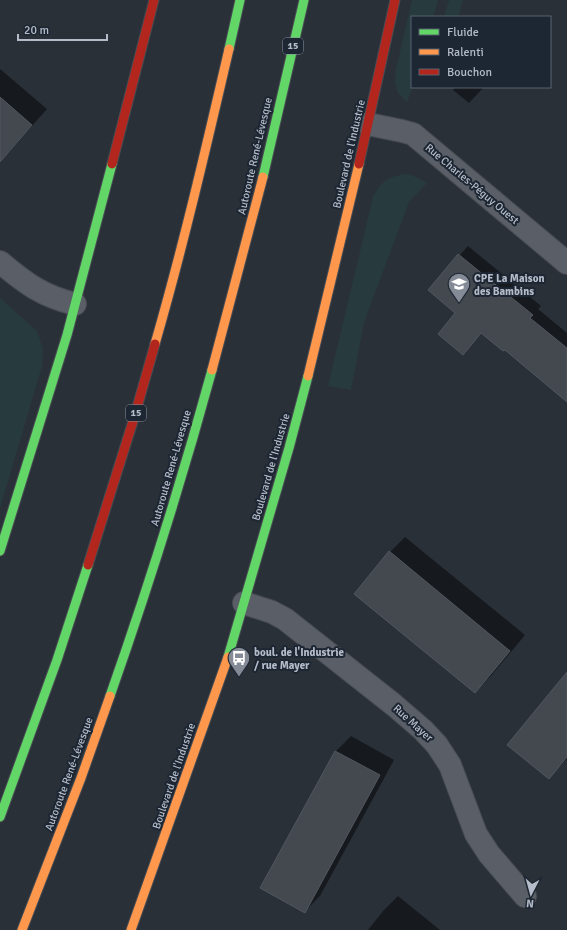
<svg xmlns="http://www.w3.org/2000/svg" width="567" height="930" font-family="Signika,sans-serif">
<rect width="100%" height="100%" fill="#2a3038"/>
<g fill="#273a3e">
<polygon points="412,0 438,0 433,17 412,17 413,87 407,102 398,93 395,82 396,69"/>
<polygon points="449,0 463,0 458,17 444,17"/>
<path d="M408 174 416 177 427 183 409 202 364 322 351 390 328 386 373 197C382 180 389 176 408 174Z"/>
<polygon points="0,298 37,331 43,349 42,366 0,508"/>
</g>
<g fill="#0007">
<polygon points="0,69 47,109 0,162"/>
<polygon points="455,87 484,87 469,103 453,90"/>
<polygon points="468,246 541,306 538,309 567,333 567,401 505,349 456,313 429,290"/>
<polygon points="405,537 525,635 490,677 475,692 390,552"/>
<polygon points="567,673 567,759 549,777"/>
<polygon points="351,736 394,760 320,896 305,911 335,752"/>
<polygon points="398,896 440,930 368,930 383,911"/>
</g>
<g fill="#444950" stroke="#52575f">
<polygon points="0,97 32,125 0,162"/>
<polygon points="458,254 533,315 530,318 567,348 567,402 505,350 503,351 481,333 463,355 438,334 455,313 428,290"/>
<polygon points="389,551 510,651 475,693 354,594"/>
<polygon points="567,672 567,757 549,779 507,745"/>
<polygon points="335,751 380,775 305,913 260,888"/>
</g>
<g fill="none" stroke-linecap="round" stroke-linejoin="round">
<g stroke="#484c53" stroke-width="24">
<g id="street">
<polyline points="368,124 402,131 413,134 567,263"/>
<path d="M0 262C25 283 42 296 75 304"/>
<polyline points="244,603 272,612 285,619 394,705 423,730 437,745 450,765 476,834 489,854 525,896"/>
</g>
</g>
<g stroke="#484c53" stroke-width="11">
<g id="fast">
<polyline points="229,49 240,0"/>
<polyline points="263,177 304,0"/>
<polyline points="0,551 67,335 112,164"/>
<polyline points="228,657 289,448 308,376"/>
<path d="M110 696C148 588 182 480 212 370"/>
<polyline points="0,817 57,660 88,565"/>
</g>
</g>
<g stroke="#484c53" stroke-width="11">
<g id="slow">
<path d="M155 344C183 247 206 148 229 49"/>
<polyline points="212,370 263,177"/>
<polyline points="308,376 359,164"/>
<polyline points="22,930 81,778 110,696"/>
<polyline points="131,930 228,657"/>
</g>
</g>
<g stroke="#484c53" stroke-width="11">
<g id="jam">
<polyline points="112,164 154,0"/>
<polyline points="359,164 395,0"/>
<polyline points="88,565 134,418 155,344"/>
</g>
</g>
<use href="#street" stroke="#5a5e66" stroke-width="22"/>
<use href="#fast" stroke="#63d668" stroke-width="9"/>
<use href="#slow" stroke="#ff974d" stroke-width="9"/>
<use href="#jam" stroke="#b3261e" stroke-width="9"/>
</g>
<defs>
<g id="school-pin" transform="scale(1.15)"><path d="M0 17L-7.5 6A9.5 9.5 0 1 1 7.5 6Z" fill="#848b96" stroke="#1d2633"/><path d="M0-5L7-2L0 1L-7-2ZM-4 1L0 2.5L4 1V4Q0 6-4 4Z" fill="#fff"/></g>
<g id="bus-pin" transform="scale(1.15)"><path d="M0 17L-7.5 6A9.5 9.5 0 1 1 7.5 6Z" fill="#848b96" stroke="#1d2633"/><path d="M-5-6H5V4H4V6H2V4H-2V6H-4V4H-5ZM-3.5-4V0h7V-4ZM-3.5 1.2v1.5H-2V1.2ZM2 1.2v1.5H3.5V1.2Z" fill="#fff"/></g>
</defs>
<g fill-rule="evenodd">
<use href="#school-pin" x="459" y="284"/>
<use href="#bus-pin" x="239" y="658"/>
</g>
<g text-anchor="middle" dominant-baseline="central" stroke-width="4" stroke-linejoin="round" paint-order="stroke">
<g fill="#1d2633" stroke="#878f9c" stroke-width="1">
<rect x="283" y="38" width="20" height="16" rx="3"/>
<rect x="126" y="405" width="20" height="16" rx="3"/>
</g>
<g font-size="10" font-weight="bold" fill="#b4bcc9">
<text x="293" y="46">15</text>
<text x="136" y="413">15</text>
</g>
<g font-size="11" fill="#b4bcc9" stroke="#1d2633">
<text transform="translate(349 154) rotate(-77)">Boulevard de l'Industrie</text>
<text transform="translate(255 156) rotate(-77)">Autoroute René-Lévesque</text>
<text transform="translate(472 184) rotate(40)">Rue Charles-Péguy Ouest</text>
<text transform="translate(271 467) rotate(-74)">Boulevard de l'Industrie</text>
<text transform="translate(171 468) rotate(-74)">Autoroute René-Lévesque</text>
<text transform="translate(413 723) rotate(42)">Rue Mayer</text>
<text transform="translate(69 774) rotate(-70)">Autoroute René-Lévesque</text>
<text transform="translate(174 776) rotate(-71)">Boulevard de l'Industrie</text>
</g>
<g font-size="11" font-weight="bold" fill="#b4bcc9" stroke="#1d2633" text-anchor="start">
<text x="474" y="278">CPE La Maison<tspan x="474" dy="13">des Bambins</tspan></text>
<text x="254" y="652">boul. de l'Industrie<tspan x="254" dy="13">/ rue Mayer</tspan></text>
</g>
</g>
<rect x="411" y="16" width="140" height="72" fill="#1d2633" stroke="#59626f"/>
<rect x="419" y="29" width="20" height="6" fill="#63d668" stroke="#59626f"/>
<text x="447" y="36" font-size="12" fill="#b4bcc9">Fluide</text>
<rect x="419" y="49" width="20" height="6" fill="#ff974d" stroke="#59626f"/>
<text x="447" y="56" font-size="12" fill="#b4bcc9">Ralenti</text>
<rect x="419" y="69" width="20" height="6" fill="#b3261e" stroke="#59626f"/>
<text x="447" y="76" font-size="12" fill="#b4bcc9">Bouchon</text>
<g transform="translate(531 894) rotate(186)" stroke="#1d2633" stroke-width="3" paint-order="stroke">
<path d="M0-3L7 15L0 10L-7 15Z" fill="#b4bcc9"/>
<text y="-6" font-size="11" font-weight="bold" text-anchor="middle" fill="#b4bcc9">N</text>
</g>
<path d="M18 34v6h89v-6" fill="none" stroke="#b4bcc9" stroke-width="2"/>
<text x="24" y="34" font-size="12" fill="#b4bcc9" stroke="#1d2633" stroke-width="3" paint-order="stroke">20 m</text>
</svg>
